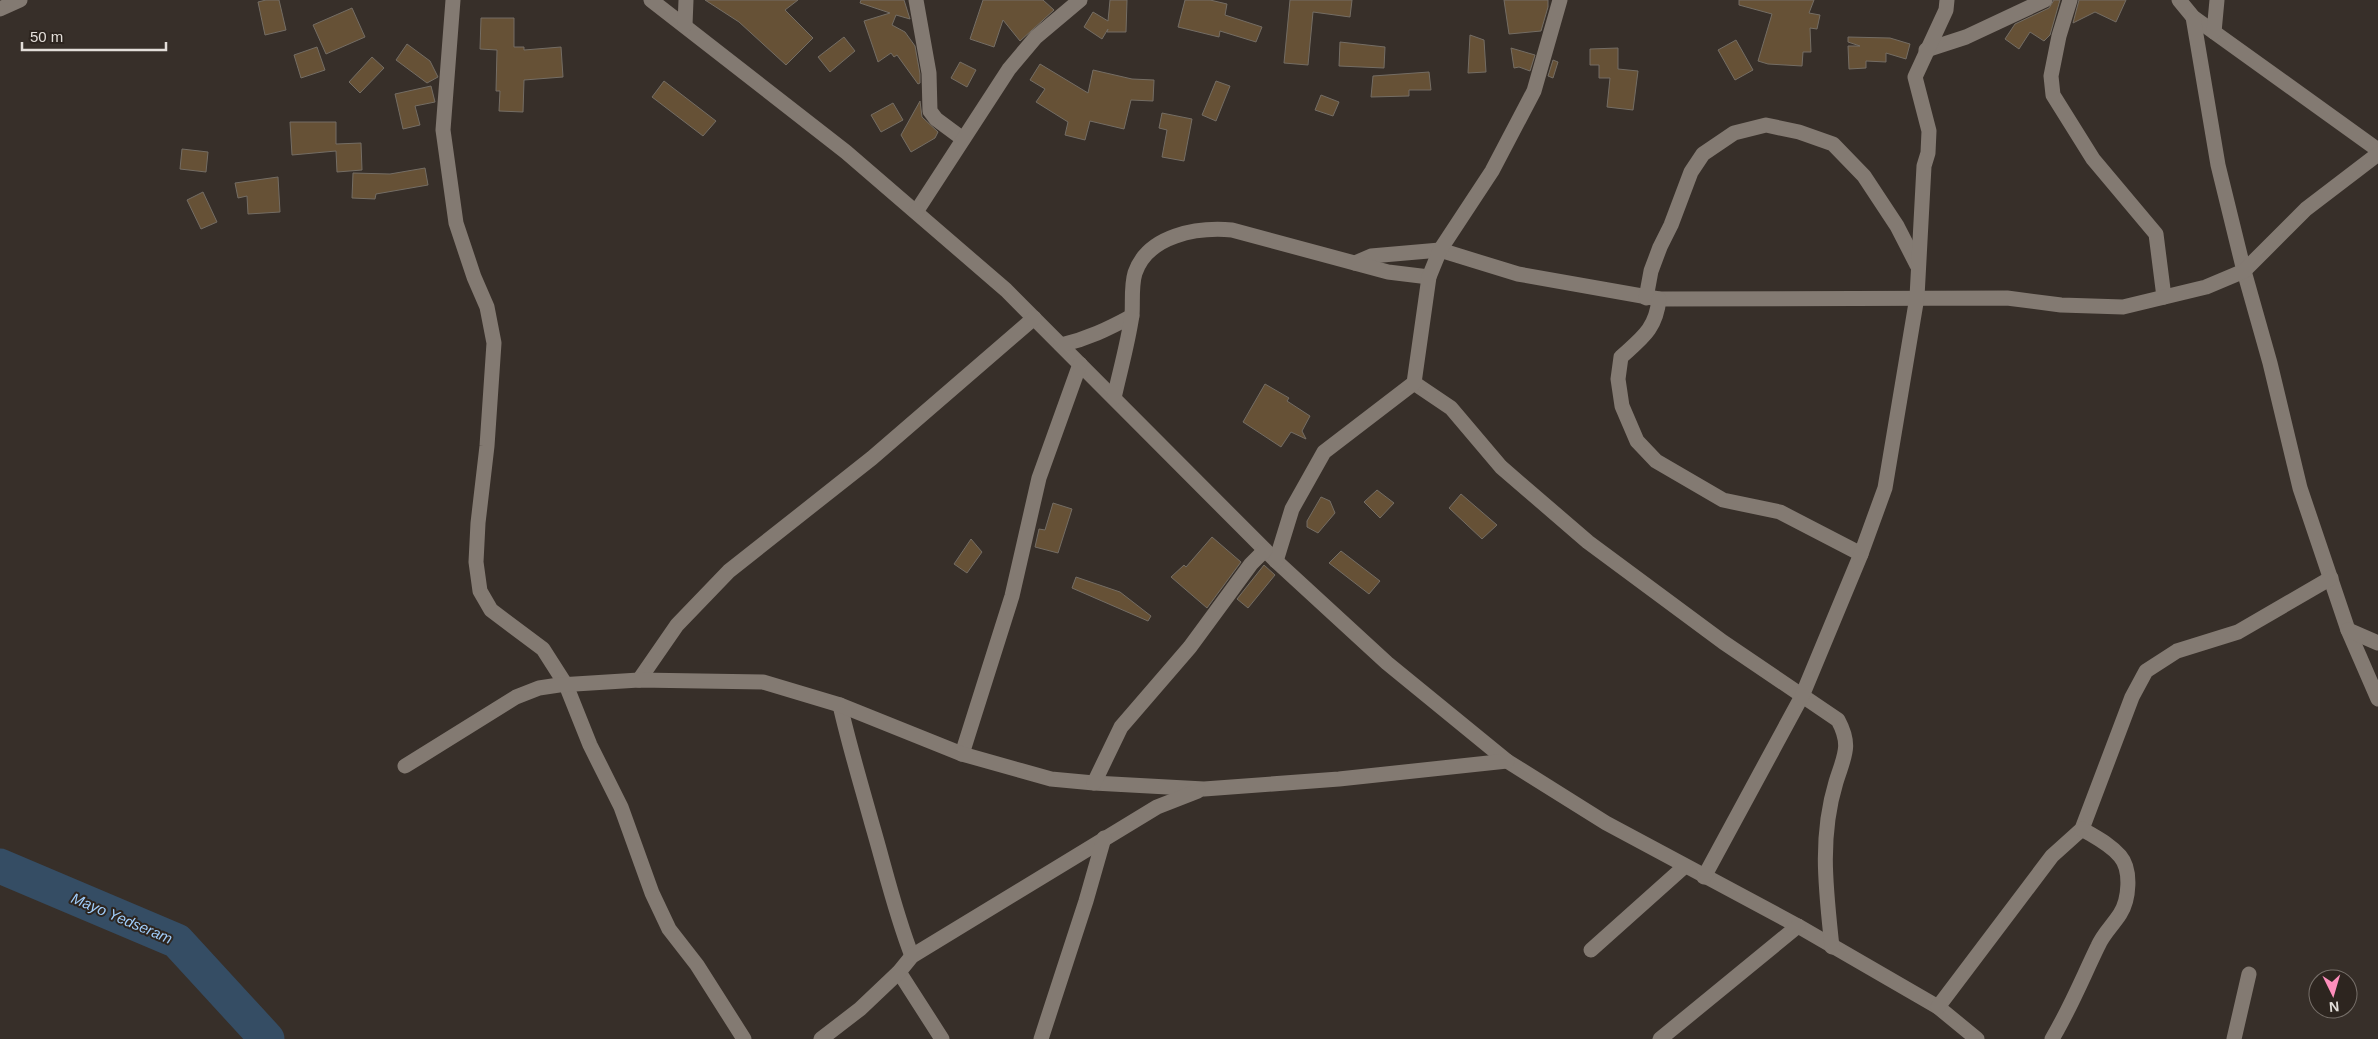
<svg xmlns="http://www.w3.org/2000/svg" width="2378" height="1039" font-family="Arial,sans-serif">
<rect width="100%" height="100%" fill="#372f29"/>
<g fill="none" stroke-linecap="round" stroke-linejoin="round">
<polyline stroke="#354d64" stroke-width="35" points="0,866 177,941 267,1039"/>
</g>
<g fill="#665136" stroke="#746d64">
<polygon points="266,0 279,0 286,30 265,35 258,2"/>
<polygon points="705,0 798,0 785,10 813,38 786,65 739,22"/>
<polygon points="861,0 904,0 910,19 896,15 892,25 905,32 915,46 920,74 920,83 918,84 897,55 894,57 891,53 878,62 864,21 890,13 860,3"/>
<polygon points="983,0 1043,0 1054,10 1020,41 1003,20 994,47 970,39"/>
<polygon points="1110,0 1127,0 1126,32 1107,32 1108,29 1102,39 1084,27 1093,12 1108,21"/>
<polygon points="1185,0 1210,0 1227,4 1225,15 1262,27 1256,42 1220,31 1219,37 1178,27"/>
<polygon points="1290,0 1352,0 1350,17 1313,12 1308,65 1284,63"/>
<polygon points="1504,0 1548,0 1548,7 1541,31 1509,34"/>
<polygon points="1739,0 1814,0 1809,13 1820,15 1817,29 1810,28 1811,52 1803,52 1802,66 1768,64 1758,61 1772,14 1739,5"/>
<polygon points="2054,0 2060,0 2050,35 2044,41 2030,32 2019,49 2005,39 2015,24 2049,8"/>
<polygon points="2079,0 2126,0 2116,22 2095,12 2073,23"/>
<polygon points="352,8 365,37 326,54 313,25"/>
<polygon points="481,18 514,18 514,47 524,47 524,50 561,47 563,77 524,80 523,112 499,111 500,91 496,91 497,50 480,49"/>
<polygon points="1470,35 1484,40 1486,72 1468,73"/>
<polygon points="844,37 855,51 830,72 818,57"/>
<polygon points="1848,37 1890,38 1910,44 1906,59 1886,53 1886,62 1866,61 1866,68 1849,69 1848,46 1860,46 1848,42"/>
<polygon points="1736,40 1753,70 1735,80 1718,50"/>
<polygon points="1340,42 1385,47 1384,68 1339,66"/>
<polygon points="407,44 430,61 438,77 427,83 396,60"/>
<polygon points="317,47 325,70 301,78 294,55"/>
<polygon points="1511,48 1535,55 1530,71 1519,67 1514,68"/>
<polygon points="1618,48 1618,69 1638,71 1633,110 1607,107 1610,78 1599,78 1599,65 1590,65 1590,49"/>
<polygon points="372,57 384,68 360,93 349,82"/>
<polygon points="1553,60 1558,62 1553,78 1548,76"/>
<polygon points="960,62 976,70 967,87 951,78"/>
<polygon points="1040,64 1088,93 1093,70 1132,79 1154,80 1153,101 1131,100 1124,129 1090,121 1085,140 1065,135 1068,122 1036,102 1045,89 1030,80"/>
<polygon points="1429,72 1431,90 1409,90 1409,96 1371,97 1373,76"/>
<polygon points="664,81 716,121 703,136 652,97"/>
<polygon points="1216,81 1230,86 1216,121 1202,115"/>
<polygon points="431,86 435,102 415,106 420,125 403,129 395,94"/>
<polygon points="1321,95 1339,102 1333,116 1315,110"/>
<polygon points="920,101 922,117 938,132 935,138 911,152 901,135"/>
<polygon points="893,103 903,120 881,132 871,115"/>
<polygon points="1162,113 1192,119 1184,161 1162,157 1167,130 1159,128"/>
<polygon points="290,122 336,122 336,144 361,143 362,170 337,172 336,151 292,155"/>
<polygon points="182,149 208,152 206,172 180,169"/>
<polygon points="425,168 428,185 376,194 375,199 352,198 353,173 390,174"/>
<polygon points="278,177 280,212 248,214 247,196 238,198 235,183"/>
<polygon points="203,192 217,222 201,229 187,200"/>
<polygon points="1265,384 1289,398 1287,401 1310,416 1302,431 1306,439 1291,432 1281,447 1243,422"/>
<polygon points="1377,490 1394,503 1380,518 1364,502"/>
<polygon points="1461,494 1497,525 1482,539 1449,508"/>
<polygon points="1321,497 1330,501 1335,513 1318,533 1307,527 1307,521"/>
<polygon points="1053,503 1072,509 1058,553 1035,547 1039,529 1045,530"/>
<polygon points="1212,537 1241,562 1207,608 1171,577 1184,565 1186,567"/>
<polygon points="971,539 982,552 967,573 954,564"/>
<polygon points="1341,551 1380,581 1369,594 1329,563"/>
<polygon points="1264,565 1275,575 1248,608 1237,599"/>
<polygon points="1076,577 1120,592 1151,616 1148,621 1072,588"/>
</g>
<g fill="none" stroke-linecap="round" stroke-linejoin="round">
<g stroke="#837a72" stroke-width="15">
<polyline points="453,0 443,130 456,223 474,277 487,307 494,343 487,446 478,523 476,562 480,591 491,610 543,649 566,685 590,745 621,807 652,893 669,929 697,965 744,1039"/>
<polyline points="651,0 846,152 1006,290 1276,561 1387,663 1507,761 1606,823 1798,926 1938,1007 1977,1039"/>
<polyline points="916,0 929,73 930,111 936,119 963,139"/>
<polyline points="2070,0 2059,36 2051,76 2053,95 2093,159 2156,234 2164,297"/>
<polyline points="2179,0 2193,17 2378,150"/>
<polyline points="0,9 20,0"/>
<polyline points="2193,17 2218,165 2244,271 2270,363 2300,488 2348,630 2378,699"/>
<polyline points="685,25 686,0"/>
<polyline points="2214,32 2217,0"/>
<polyline points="1926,50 1966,37 2045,0"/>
<polyline points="916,212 1009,69 1036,37 1080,0"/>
<polyline points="1355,263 1371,256 1440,250 1518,274 1659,299 2007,298 2061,305 2123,307 2206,287 2244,271 2306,209 2378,154"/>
<polyline points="1646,298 1651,271 1660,247 1671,225 1691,172 1703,154 1734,133 1766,125 1799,132 1833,144 1864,176 1897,226 1917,265"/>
<path d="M1659 299C1656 329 1642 338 1621 357L1618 379 1622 406 1637 441 1656 461 1723 500 1780 512 1861 554"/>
<path d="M1061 345C1087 339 1108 329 1132 316"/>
<path d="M1414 383 1451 408 1501 467 1588 542 1723 642 1838 720C1852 746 1844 756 1836 782 1819 838 1826 890 1832 947"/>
<path d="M1114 398C1120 371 1128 343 1132 315 1133 302 1131 286 1135 273 1148 235 1197 227 1232 230L1388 272 1429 277"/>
<polyline points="1276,561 1292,509 1324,452 1414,383 1429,277 1440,250 1492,171 1534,91 1560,0"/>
<polyline points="2348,630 2378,643"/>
<polyline points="639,680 677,625 729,571 872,458 1034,318"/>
<path d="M840 705C849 745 861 784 872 824 885 868 895 913 912 956"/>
<polyline points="962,754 1012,596 1039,478 1080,364"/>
<polyline points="405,766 516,697 539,688 559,685 639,680 763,682 840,705 962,754 1051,779 1094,783 1204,789 1339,779 1507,761"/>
<polyline points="1094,783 1121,727 1190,647 1251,564 1265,550"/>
<polyline points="1704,877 1802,696 1861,554 1885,488 1917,297 1924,166 1928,153 1929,131 1915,77 1946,10 1947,0"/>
<polyline points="1591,950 1685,866"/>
<polyline points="899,972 942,1039"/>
<polyline points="1938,1007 2052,856 2082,829 2132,697 2146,671 2177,651 2238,632 2331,578"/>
<polyline points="821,1039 860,1009 899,972 912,956 1157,807 1198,791"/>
<polyline points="1041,1039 1086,901 1104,838"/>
<polyline points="1660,1039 1798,926"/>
<path d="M2052 1039C2071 1007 2082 979 2098 946 2103 934 2113 925 2120 914 2129 900 2132 870 2120 856 2110 844 2095 837 2082 829"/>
<polyline points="2234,1039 2249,974"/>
</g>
</g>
<g text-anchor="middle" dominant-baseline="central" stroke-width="4" stroke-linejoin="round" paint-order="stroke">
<g font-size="15" font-style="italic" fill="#a0cdfa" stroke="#2d251f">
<text transform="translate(122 918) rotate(23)">Mayo Yedseram</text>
</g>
</g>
<g transform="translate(2333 994) rotate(175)"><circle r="24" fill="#2d251f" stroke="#766f69"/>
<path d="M0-4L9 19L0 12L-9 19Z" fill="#fe8ebc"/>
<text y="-8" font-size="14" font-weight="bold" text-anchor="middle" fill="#e3ded9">N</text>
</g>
<path d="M22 42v8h144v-8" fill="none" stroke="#e3ded9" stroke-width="2.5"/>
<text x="30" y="42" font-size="15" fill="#e3ded9" stroke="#2d251f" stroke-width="4" paint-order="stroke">50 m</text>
</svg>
